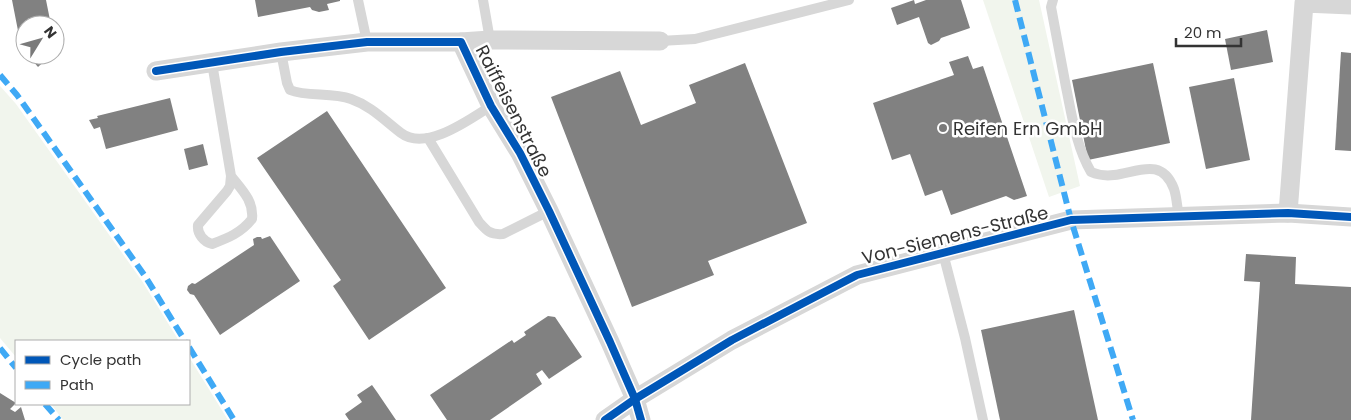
<svg xmlns="http://www.w3.org/2000/svg" width="1351" height="420" font-family="Poppins,sans-serif">
<rect width="100%" height="100%" fill="#fff"/>
<g fill="#f1f5ed">
<polygon points="983,0 1039,0 1080,186 1049,197"/>
<polygon points="0,86 16,104 142,281 179,341 16,341 16,357 0,338"/>
<polygon points="189,357 228,420 63,420 51,404 189,404"/>
</g>
<g fill="#818181">
<polygon points="12,0 46,0 51,25 25,25 25,51 21,46"/>
<polygon points="255,0 340,0 340,1 327,4 329,10 319,12 312,10 310,7 258,17"/>
<polygon points="914,0 915,4 926,0 961,0 970,28 941,38 939,41 931,45 928,43 919,17 897,25 891,8"/>
<polygon points="1267,30 1273,62 1231,70 1225,39"/>
<polygon points="55,36 63,45 55,52"/>
<polygon points="1341,52 1351,53 1351,151 1335,150"/>
<polygon points="28,55 51,55 38,67"/>
<polygon points="968,56 973,69 983,66 1027,196 1014,200 1006,196 951,215 942,190 925,196 910,154 892,160 873,103 954,75 949,62"/>
<polygon points="745,63 807,223 708,261 714,275 632,307 551,97 620,71 641,125 696,103 689,85"/>
<polygon points="1153,63 1170,143 1088,160 1072,80"/>
<polygon points="1234,78 1250,160 1206,169 1189,87"/>
<polygon points="170,98 178,130 106,149 100,127 94,129 89,120 98,118 97,116"/>
<polygon points="327,111 446,288 369,340 333,286 341,280 257,158"/>
<polygon points="203,144 208,165 189,170 184,149"/>
<polygon points="270,236 300,281 220,335 194,295 190,294 187,290 188,286 192,283 195,284 254,245 253,239 257,237 261,237 262,239"/>
<polygon points="1246,254 1296,257 1295,284 1351,287 1351,420 1251,420 1260,282 1244,281"/>
<polygon points="1074,310 1098,420 1000,420 981,330"/>
<polygon points="548,316 555,317 582,357 549,379 542,370 536,374 542,384 490,420 447,420 430,395 512,340 514,343 526,335 524,332"/>
<polygon points="372,385 377,392 396,420 349,420 345,414 362,402 357,395"/>
<polygon points="0,393 16,403 10,409 15,412 21,407 25,420 0,420"/>
</g>
<g fill="none" stroke-linecap="round" stroke-linejoin="round">
<g stroke="#d7d7d7" stroke-width="10">
<polyline points="358,0 367,42"/>
<polyline points="483,0 490,40"/>
<path d="M1053 0 1051 7C1056 33 1061 60 1066 87 1072 116 1076 146 1091 172 1098 175 1106 176 1114 175 1138 172 1162 157 1174 189 1177 198 1177 208 1179 217"/>
<polyline points="660,41 695,39 849,0"/>
<path d="M281 52 287 83 290 90C307 97 332 92 351 99 371 106 384 120 401 133 426 152 470 119 491 106"/>
<path d="M212 63 231 176 230 186 227 191 198 225C197 234 204 242 212 244 228 238 241 233 252 219 254 201 242 190 231 176"/>
<path d="M428 138 479 222C487 231 490 235 503 234L549 211"/>
<polyline points="943,253 965,338 983,420"/>
</g>
<g stroke="#d7d7d7" stroke-width="19">
<polyline points="461,42 490,40 660,41"/>
<polyline points="156,71 281,52 367,42 461,42 491,106 520,153 549,211 610,342 635,399 641,420"/>
<polyline points="1288,213 1304,3 1351,5"/>
<polyline points="605,420 635,399 732,340 857,275 1071,220 1288,213 1351,217"/>
</g>
<g stroke="#3fa9f5" stroke-width="6" stroke-dasharray="12 6" stroke-linecap="butt">
<polyline points="1015,0 1071,220 1133,420"/>
<polyline points="0,75 17,95 145,276 185,341"/>
<polyline points="189,347 234,420"/>
<polyline points="0,348 16,368"/>
<polyline points="45,404 59,420"/>
</g>
<g stroke="#fff" stroke-width="11">
<g id="cycleway">
<polyline points="156,71 281,52 367,42 461,42 491,106 520,153 549,211 610,342 635,399 641,420"/>
<polyline points="605,420 635,399 732,340 857,275 1071,220 1288,213 1351,217"/>
</g>
</g>
<use href="#cycleway" stroke="#0057b8" stroke-width="8"/>
</g>
<circle fill="#7a7a7a" stroke="#fff" stroke-width="2" cx="943" cy="128" r="5"/>
<g text-anchor="middle" dominant-baseline="central" stroke-width="5" stroke-linejoin="round" paint-order="stroke">
<g font-size="18" fill="#333" stroke="#fff">
<text transform="translate(514 111) rotate(63)">Raiffeisenstraße</text>
<text transform="translate(955 235) rotate(-14)">Von-Siemens-Straße</text>
</g>
<g font-size="18" fill="#333" stroke="#fff" text-anchor="start">
<text x="953" y="128">Reifen Ern GmbH</text>
</g>
</g>
<rect x="15" y="340" width="175" height="65" fill="#ffffff" stroke="#adadad"/>
<rect x="25" y="356" width="25" height="8" fill="#0057b8" stroke="#adadad"/>
<text x="60" y="365" font-size="15" fill="#333333">Cycle path</text>
<rect x="25" y="381" width="25" height="8" fill="#3fa9f5" stroke="#adadad"/>
<text x="60" y="390" font-size="15" fill="#333333">Path</text>
<g transform="translate(40 40) rotate(53)"><circle r="24" fill="#ffffff" stroke="#adadad"/>
<path d="M0-4L9 19L0 12L-9 19Z" fill="#7a7a7a"/>
<text y="-8" font-size="14" font-weight="bold" text-anchor="middle" fill="#333333">N</text>
</g>
<path d="M1176 38v8h65v-8" fill="none" stroke="#333333" stroke-width="2.5"/>
<text x="1184" y="38" font-size="15" fill="#333333" stroke="#ffffff" stroke-width="4" paint-order="stroke">20 m</text>
</svg>
